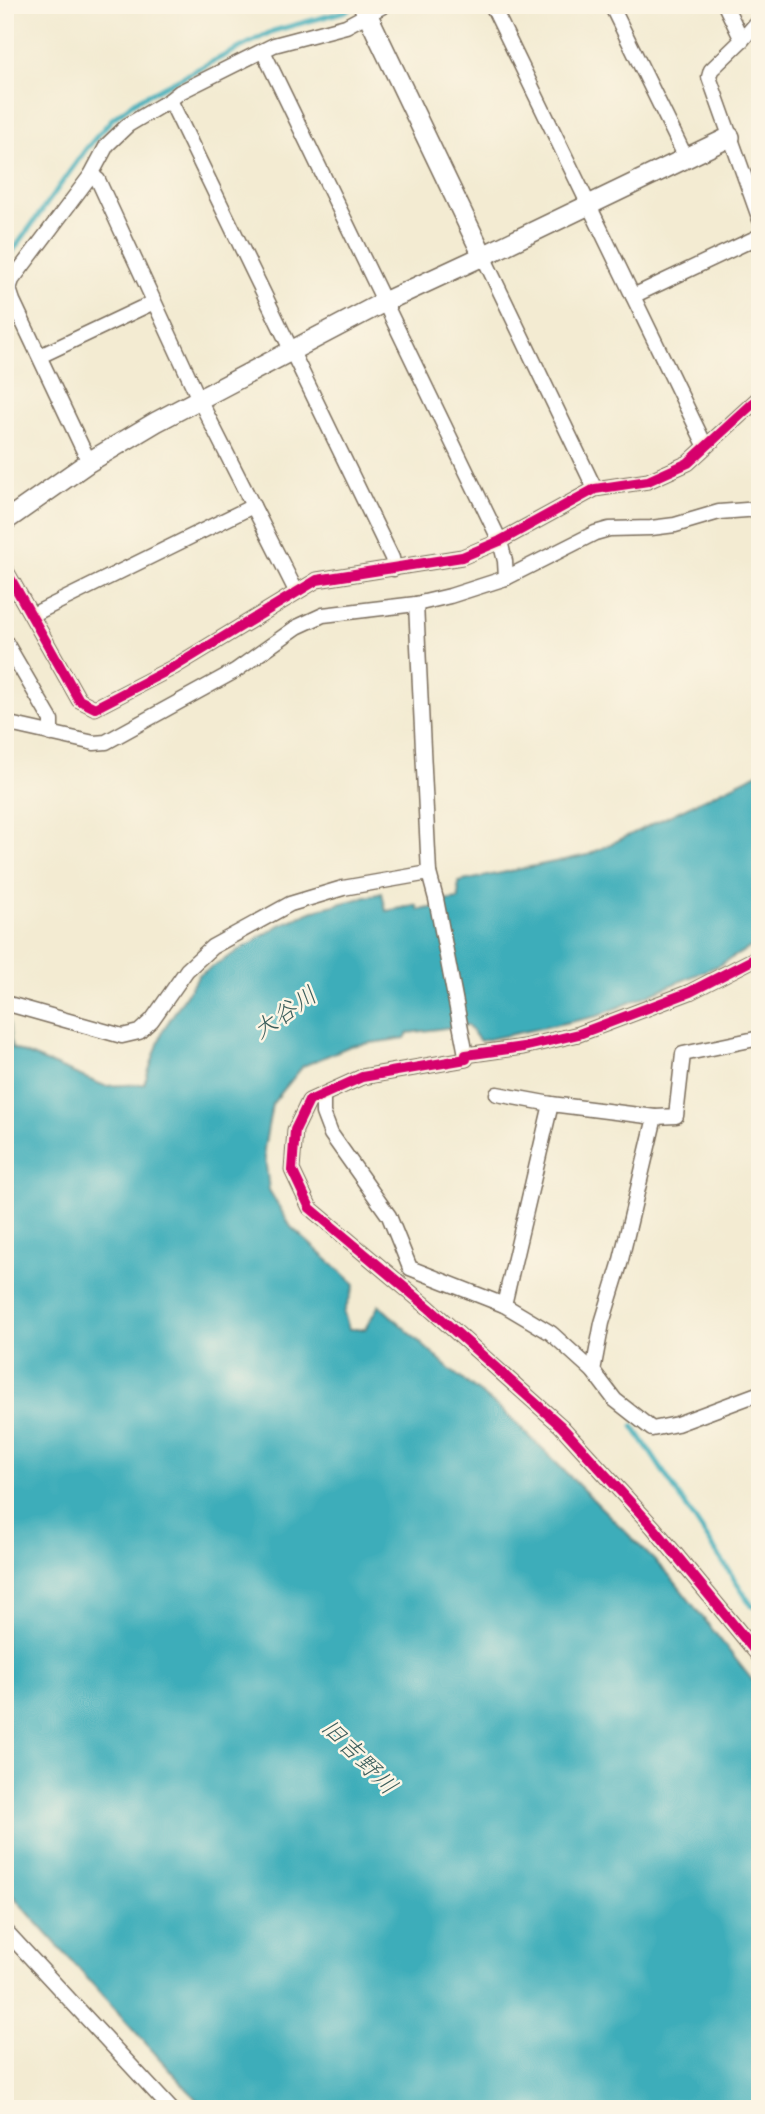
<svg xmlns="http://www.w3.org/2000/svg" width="765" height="2114" font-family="Pangolin,'Klee One',sans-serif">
<rect width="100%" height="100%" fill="#fcf5e5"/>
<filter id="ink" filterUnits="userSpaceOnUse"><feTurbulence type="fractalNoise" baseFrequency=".0143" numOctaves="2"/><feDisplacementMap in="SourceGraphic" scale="14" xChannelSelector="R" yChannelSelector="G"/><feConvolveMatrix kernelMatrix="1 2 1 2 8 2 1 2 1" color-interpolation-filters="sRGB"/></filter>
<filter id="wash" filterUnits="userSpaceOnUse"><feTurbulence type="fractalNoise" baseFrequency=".00686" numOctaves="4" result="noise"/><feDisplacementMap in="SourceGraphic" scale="28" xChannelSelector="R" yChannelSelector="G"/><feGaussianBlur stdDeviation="1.57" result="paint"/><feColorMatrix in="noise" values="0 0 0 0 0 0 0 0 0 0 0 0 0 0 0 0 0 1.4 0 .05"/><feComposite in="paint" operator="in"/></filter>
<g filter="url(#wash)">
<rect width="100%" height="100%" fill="#f3ebd2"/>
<polygon fill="#3dadba" stroke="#3c6c6c" stroke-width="2" points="760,772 760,942 719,965 598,1016 480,1041 467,1025 408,1033 405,1038 350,1046 303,1066 272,1104 264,1149 269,1190 291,1227 355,1284 344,1313 349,1329 365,1329 379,1305 449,1369 508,1415 670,1576 760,1690 760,2109 205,2109 5,1887 5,1014 8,1014 12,1048 105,1086 144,1084 163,1030 199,975 280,925 318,909 382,893 386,911 417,905 418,910 444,906 444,901 459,899 458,882 588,855"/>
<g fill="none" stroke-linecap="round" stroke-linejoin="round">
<g stroke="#3dadba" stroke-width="5">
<polyline points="5,262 86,149 112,119 139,99 273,31 346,11 355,5"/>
<polyline points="633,1426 752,1606 760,1609"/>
</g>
</g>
</g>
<g filter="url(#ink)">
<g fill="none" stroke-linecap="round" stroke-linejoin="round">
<g stroke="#7b6e5d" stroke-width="17">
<g id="minor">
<polyline points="492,5 705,445"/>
<polyline points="611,5 686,158"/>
<polyline points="725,5 742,40 711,70 709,77 760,220"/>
<polyline points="742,40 760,19"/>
<polyline points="263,51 500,541 505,561 506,578"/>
<polyline points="170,100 392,558 394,569"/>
<polyline points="91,175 98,180 199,399 296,591"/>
<polyline points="483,256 595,489"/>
<polyline points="633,296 760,236"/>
<polyline points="40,356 154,302"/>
<polyline points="89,462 13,301 9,289 12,280 91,175 107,145 128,125 170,100 180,92 274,45 346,26 385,5"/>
<polyline points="5,569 79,700 95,708 174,667 317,580 462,557 500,541 595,489 648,481 688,463 760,397"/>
<polyline points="416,604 429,873 436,899 466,1055"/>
<polyline points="32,615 253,506"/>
<polyline points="5,641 51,720 51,734"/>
<polyline points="5,723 94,743 106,742 235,671 297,627 323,615 416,604 450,596 506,578 595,533 609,529 651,528 675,525 719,512 760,509"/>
<polyline points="760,956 690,992 579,1034 523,1047 466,1055 466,1059 362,1077 309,1101 295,1130 292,1170 310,1208 429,1308 561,1426 653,1527 760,1657"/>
<polyline points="5,1003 122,1036 139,1032 152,1020 187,970 212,947 290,904 343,888 429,873"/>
<polyline points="497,1094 551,1104 504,1305"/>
<polyline points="323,1096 323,1113 331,1134 389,1216 410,1268 504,1305 551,1333 593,1371 615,1400 652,1429 677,1424 760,1393"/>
<polyline points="551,1104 655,1117 620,1264 602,1323 593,1371"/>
<polyline points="655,1117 676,1116 683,1054 760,1038"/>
<polyline points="5,1930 171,2109"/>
</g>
</g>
<g stroke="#7b6e5d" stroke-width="22">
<g id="tertiary">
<polyline points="483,256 730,137"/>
<polyline points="5,521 89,462 156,422 384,302 483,256 363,5"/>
</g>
</g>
<use href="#minor" stroke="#fff" stroke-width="14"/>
<use href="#tertiary" stroke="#fff" stroke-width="19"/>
<g stroke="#fcf5e5" stroke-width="15">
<g id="cycleway">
<polyline points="5,569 79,700 95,708 174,667 317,580 462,557 500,541 595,489 648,481 688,463 760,397"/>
<polyline points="760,956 690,992 579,1034 523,1047 466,1055 466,1059 362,1077 309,1101 295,1130 292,1170 310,1208 429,1308 561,1426 653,1527 760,1657"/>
</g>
</g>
<use href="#cycleway" stroke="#d6006c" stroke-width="10"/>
</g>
</g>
<g text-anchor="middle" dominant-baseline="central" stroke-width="5" stroke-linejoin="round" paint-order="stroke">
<g font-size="24" font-style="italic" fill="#3c5e5c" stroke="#fcf5e5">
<text transform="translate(285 1013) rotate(-35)">大谷川</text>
<text transform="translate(359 1757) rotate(45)">旧吉野川</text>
</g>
</g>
<rect width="765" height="2114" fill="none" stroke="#fcf5e5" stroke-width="28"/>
</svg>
